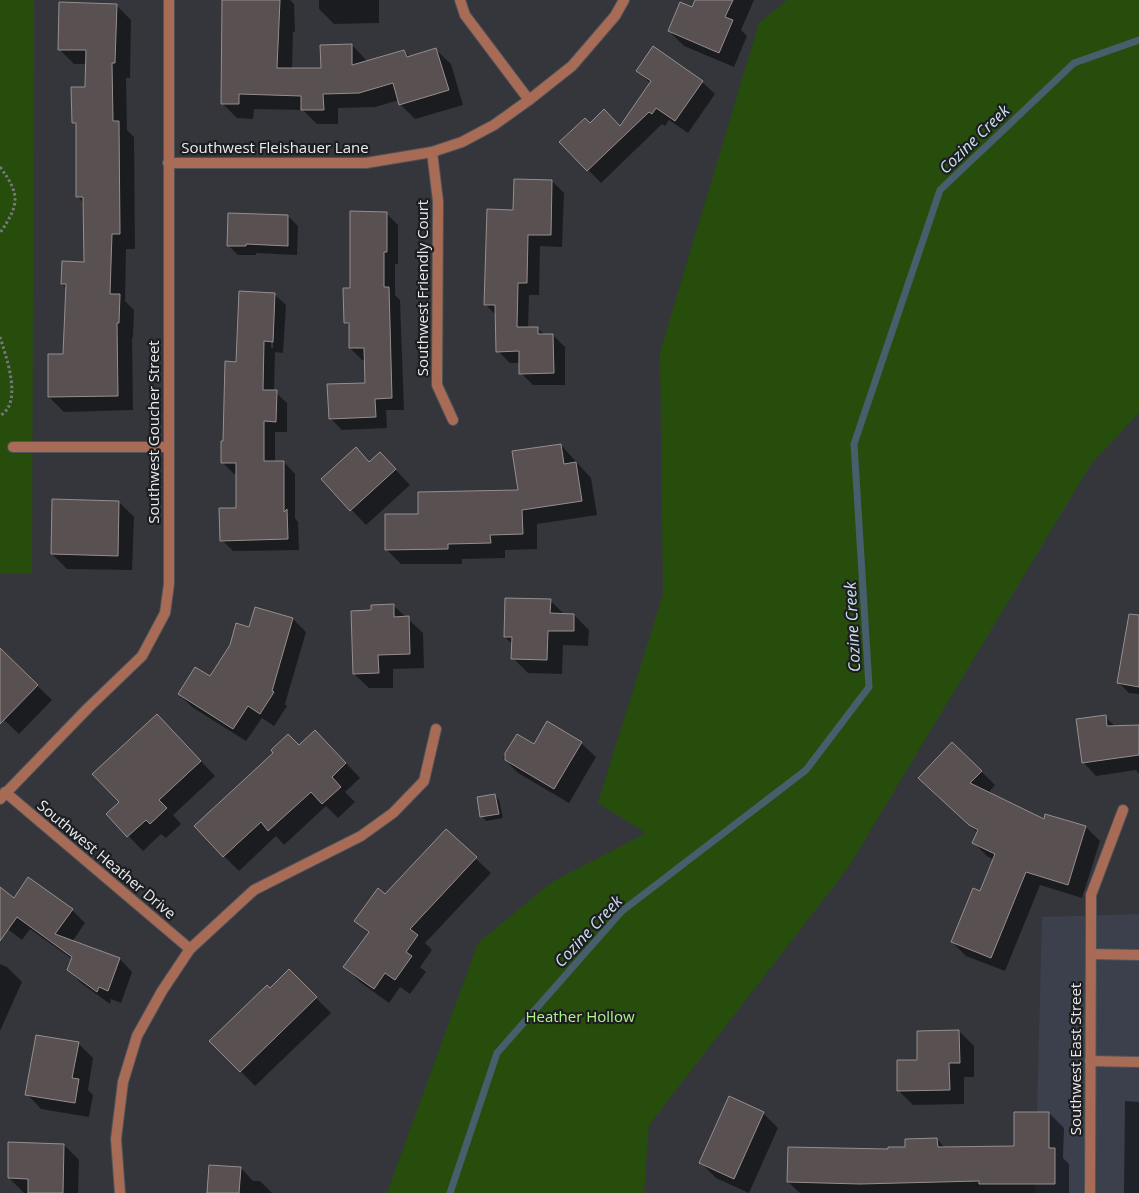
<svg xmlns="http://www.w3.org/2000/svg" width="1139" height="1193" font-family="'Open Sans',sans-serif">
<rect width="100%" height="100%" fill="#34363c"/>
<polygon fill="#3b404c" points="1139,914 1139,1193 1035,1193 1042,917"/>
<g fill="#274d0d">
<polygon points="0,0 34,0 32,574 0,574"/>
<polygon points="787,0 1139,0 1139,413 1091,464 848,868 649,1125 644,1193 387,1193 478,943 552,882 646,833 598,803 663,594 660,352 759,23"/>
</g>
<g fill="#0007" fill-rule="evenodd">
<polygon points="223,0 290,0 294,4 295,32 293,32 292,69 322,69 352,45 366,60 367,62 404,51 410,57 436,50 451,64 463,105 415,119 400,104 399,100 375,107 338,108 338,124 317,124 303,110 254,109 253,119 237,118 222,103"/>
<polygon points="319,0 379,0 379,23 334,24 319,9"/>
<polygon points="696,0 754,0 741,30 747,36 734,67 684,46 669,31 693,8"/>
<polygon points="116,5 131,20 130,78 126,78 127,130 134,137 135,249 126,249 125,301 134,310 133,338 132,337 133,410 64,412 49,397 65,355 67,289 62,284 85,263 84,203 77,196 78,127 73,122 86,88 87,64 74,64 59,49"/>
<polygon points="637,70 702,82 715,94 688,133 669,120 665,126 662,124 601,183 561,142 590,125 621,127 651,84"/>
<polygon points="552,181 564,193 562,247 540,246 539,295 529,295 528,328 537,328 545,335 553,335 565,347 565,385 533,385 521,373 520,363 510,363 498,351 497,316 485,304 515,212"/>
<polygon points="386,213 398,225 398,264 395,264 395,295 400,300 404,410 386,410 387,428 342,430 330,418 366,384 365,360 362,360 350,348 350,327 345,322 351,290"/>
<polygon points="288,216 298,226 297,255 256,253 256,255 238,255 228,245"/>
<path d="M274 294 286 305 283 353 275 352 274 391 287 403V432H275V462H284L295 474V518L298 522 299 550 233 551 222 540 238 509V474H234L222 462 224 443 237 363ZM273 303H275L273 348H271Z"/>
<polygon points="561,445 591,478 597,515 537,524 537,549 505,550 505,558 462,559 462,564 401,564 386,549 420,516 519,491"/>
<polygon points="370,463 395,469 410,485 366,525 322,479"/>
<polygon points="119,502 134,517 132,570 67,569 52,554"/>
<polygon points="550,600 565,615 574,615 589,630 588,646 563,645 562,674 528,673 513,658 513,645 505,637"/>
<polygon points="394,606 423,633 424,668 393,669 393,688 369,688 354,674 372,611"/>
<polygon points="293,619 306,632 285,704 287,706 274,726 262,718 246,741 192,707 179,694 210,678 250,628"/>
<polygon points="1139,644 1139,694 1129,693 1119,683"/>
<polygon points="0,650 52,700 19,734 0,716"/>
<polygon points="1105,717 1116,727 1139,726 1139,774 1136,770 1096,776 1084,763"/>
<polygon points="172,731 215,776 173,815 181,824 166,838 161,834 143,851 108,815 121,802"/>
<polygon points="517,735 534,746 581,743 596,757 569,803 518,773 503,758"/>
<polygon points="299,746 330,746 360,778 345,792 355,802 338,818 326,806 284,845 276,836 239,871 224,856 275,753"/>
<polygon points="981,771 995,785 988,793 1045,821 1046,815 1086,827 1100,841 1082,898 1040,885 1005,971 966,956 952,942 981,892 994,860 987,856 973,842 978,833 933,792"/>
<polygon points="495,796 499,800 503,818 486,821 482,816"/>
<polygon points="446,831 491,873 425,943 432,950 420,967 426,972 410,994 400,987 389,1003 360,982 345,967 369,934 356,921 385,895"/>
<polygon points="29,879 72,910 85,923 72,942 120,959 132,972 121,1003 111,999 110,1004 81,983 68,970 72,959 30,929 22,940 0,923 0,896 14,899"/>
<polygon points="0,964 7,967 22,982 0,1031"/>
<polygon points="289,971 331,1013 255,1086 211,1041"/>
<polygon points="959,1031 974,1046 974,1077 964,1077 964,1104 913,1105 898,1090 918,1061"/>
<polygon points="78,1043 93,1058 88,1090 93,1095 89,1117 41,1109 27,1094"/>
<polygon points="1125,1101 1139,1102 1139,1193 1124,1193"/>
<polygon points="763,1113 778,1128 749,1193 716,1178 701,1163"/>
<polygon points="1049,1113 1064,1128 1063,1158 1069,1164 1069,1193 800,1193 788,1182 889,1150 906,1148 937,1139 945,1148 1015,1147"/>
<polygon points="64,1145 79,1160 78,1193 24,1193 9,1178"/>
<polygon points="241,1168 253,1181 260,1181 272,1193 209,1193"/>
</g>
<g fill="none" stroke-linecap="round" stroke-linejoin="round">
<polyline stroke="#475e6c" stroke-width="7" points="450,1193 497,1053 622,911 806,770 869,687 854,444 940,190 1074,63 1139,40"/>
</g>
<g fill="#595151" stroke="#968e8d">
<polygon points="222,0 280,0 277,68 321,68 320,45 352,44 352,65 404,50 407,57 436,48 449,90 399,105 393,83 359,93 323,94 324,110 301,110 301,96 239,94 239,104 221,104"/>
<polygon points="695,0 733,0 725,17 733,20 719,53 668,31 680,2 692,7"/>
<polygon points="59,2 117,4 115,63 112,63 113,121 119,121 120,234 112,234 110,294 120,294 119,323 117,323 118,396 48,397 48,354 63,354 66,284 61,284 62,261 84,262 83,197 76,197 76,123 72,123 71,87 85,87 86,50 58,50"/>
<polygon points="653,46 703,81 675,121 656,108 652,114 649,112 587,171 559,142 585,118 590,123 604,109 620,126 651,81 636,71"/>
<polygon points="514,179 552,180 551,235 528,235 527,283 518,283 517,327 538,327 538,334 553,334 554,373 519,374 519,351 496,352 495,305 484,305 487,209 513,210"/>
<polygon points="350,211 387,212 387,252 384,252 384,287 389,287 392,398 375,399 376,417 329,419 327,384 365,383 364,348 349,348 349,323 344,323 343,288 350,288"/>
<polygon points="228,213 288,215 288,246 246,244 246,246 227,246"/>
<polygon points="239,291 275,293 273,342 264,341 263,390 277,390 276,422 264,421 264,461 284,461 284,512 287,509 288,539 220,541 219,508 236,508 236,463 221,463 221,441 223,441 225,361 236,362"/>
<polygon points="561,444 564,464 576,462 582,501 522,510 523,534 490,535 491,543 448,544 448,549 385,550 385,514 418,514 418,492 518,490 512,451"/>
<polygon points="356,447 369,462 380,452 396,469 350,511 321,479"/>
<polygon points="52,499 119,501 118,556 51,554"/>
<polygon points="505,598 551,599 550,613 574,614 574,631 548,631 547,660 511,659 512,637 504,637"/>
<polygon points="394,604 394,617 409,616 410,654 378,655 379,673 353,674 351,611 371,610 371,605"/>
<polygon points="255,607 293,618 272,691 274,692 260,714 248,706 233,729 178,694 195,667 210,676 230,645 236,623 249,627"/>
<polygon points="1129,614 1139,615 1139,687 1117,683"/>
<polygon points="0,648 38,685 0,724"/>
<polygon points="157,714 201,761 159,800 167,808 150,824 146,820 127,837 106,814 119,802 92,774"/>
<polygon points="1106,715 1107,726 1139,725 1139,755 1082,763 1076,719"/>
<polygon points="547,721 582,742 554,789 505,760 505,753 517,734 534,744"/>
<polygon points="315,730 346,763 332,777 341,787 322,804 311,792 268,831 261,822 223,857 194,826 273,753 271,750 288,734 299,745"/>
<polygon points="952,742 982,771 970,783 1044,819 1045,814 1086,826 1068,885 1026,872 991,958 951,942 973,888 980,891 995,854 972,843 978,830 969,825 918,778"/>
<polygon points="495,794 499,814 480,817 477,797"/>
<polygon points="446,829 477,857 410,929 418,935 406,952 412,956 395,980 385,973 374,989 343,967 369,932 354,921 378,888 385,894"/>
<polygon points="28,877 73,909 55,934 120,958 108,991 99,987 97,992 67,970 72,957 17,917 0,941 0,887 14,898"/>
<polygon points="289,969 317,997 240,1072 209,1041 267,985 270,988"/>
<polygon points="959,1030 960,1063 949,1063 950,1090 897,1091 897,1060 917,1060 917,1031"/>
<polygon points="36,1035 79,1042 72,1078 79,1079 75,1103 25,1095"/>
<polygon points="729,1096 764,1112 734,1179 699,1163"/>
<polygon points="1014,1112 1049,1112 1049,1148 1055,1148 1055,1184 979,1184 979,1181 860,1184 787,1182 788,1147 888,1149 888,1147 905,1147 905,1139 937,1138 938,1147 1014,1146"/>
<polygon points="8,1142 64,1144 63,1193 28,1193 28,1179 8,1178"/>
<polygon points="209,1165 241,1167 239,1193 207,1193"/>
</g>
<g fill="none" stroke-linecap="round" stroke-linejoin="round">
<g stroke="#515359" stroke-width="12">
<g id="service">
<polyline points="1091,925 1091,895 1123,810"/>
<polyline points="1091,954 1139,955"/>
<polyline points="1090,1061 1139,1062"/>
</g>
</g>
<g stroke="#515359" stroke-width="12">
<g id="minor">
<polyline points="460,0 465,15 529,100"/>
<polyline points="432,152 438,201 437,385 453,420"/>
<polyline points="168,163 366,163 432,152 462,142 494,125 529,100 572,66 615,16 624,0"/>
<polyline points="13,447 168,447"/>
<polyline points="5,792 190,949"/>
<polyline points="0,799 88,708 142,656 165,613 169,584 169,0"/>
<polyline points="120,1193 116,1139 123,1082 137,1036 162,991 190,949 254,890 361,836 393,813 424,781 436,729"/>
<polyline points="1090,1193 1091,925"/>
</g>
</g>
<g stroke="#76787d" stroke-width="3" stroke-dasharray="2.5 2.5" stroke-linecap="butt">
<path d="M0 167C21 195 19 205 0 233"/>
<path d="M0 337C6 356 18 390 8 408 6 411 2 414 0 417"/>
</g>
<use href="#service" stroke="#a76b56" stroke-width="10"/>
<use href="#minor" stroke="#a76b56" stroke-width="10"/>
</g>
<g text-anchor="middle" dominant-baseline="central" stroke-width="4.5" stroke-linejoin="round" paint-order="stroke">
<g font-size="15" fill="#e9ebef" stroke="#1d1e20">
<text x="275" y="147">Southwest Fleishauer Lane</text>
<text transform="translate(422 288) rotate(-90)">Southwest Friendly Court</text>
<text transform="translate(153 432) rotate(-90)">Southwest Goucher Street</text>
<text transform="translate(107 859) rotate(40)">Southwest Heather Drive</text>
<text transform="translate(1075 1059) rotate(-90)">Southwest East Street</text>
</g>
<g font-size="15" fill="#aef589" stroke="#1d1e20">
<text x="580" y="1016">Heather Hollow</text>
</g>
<g font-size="16" font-style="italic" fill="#cbe1f0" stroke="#1d1e20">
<text transform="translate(974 139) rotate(-44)">Cozine Creek</text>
<text transform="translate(852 627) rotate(-93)">Cozine Creek</text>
<text transform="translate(588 931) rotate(-47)">Cozine Creek</text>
</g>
</g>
</svg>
